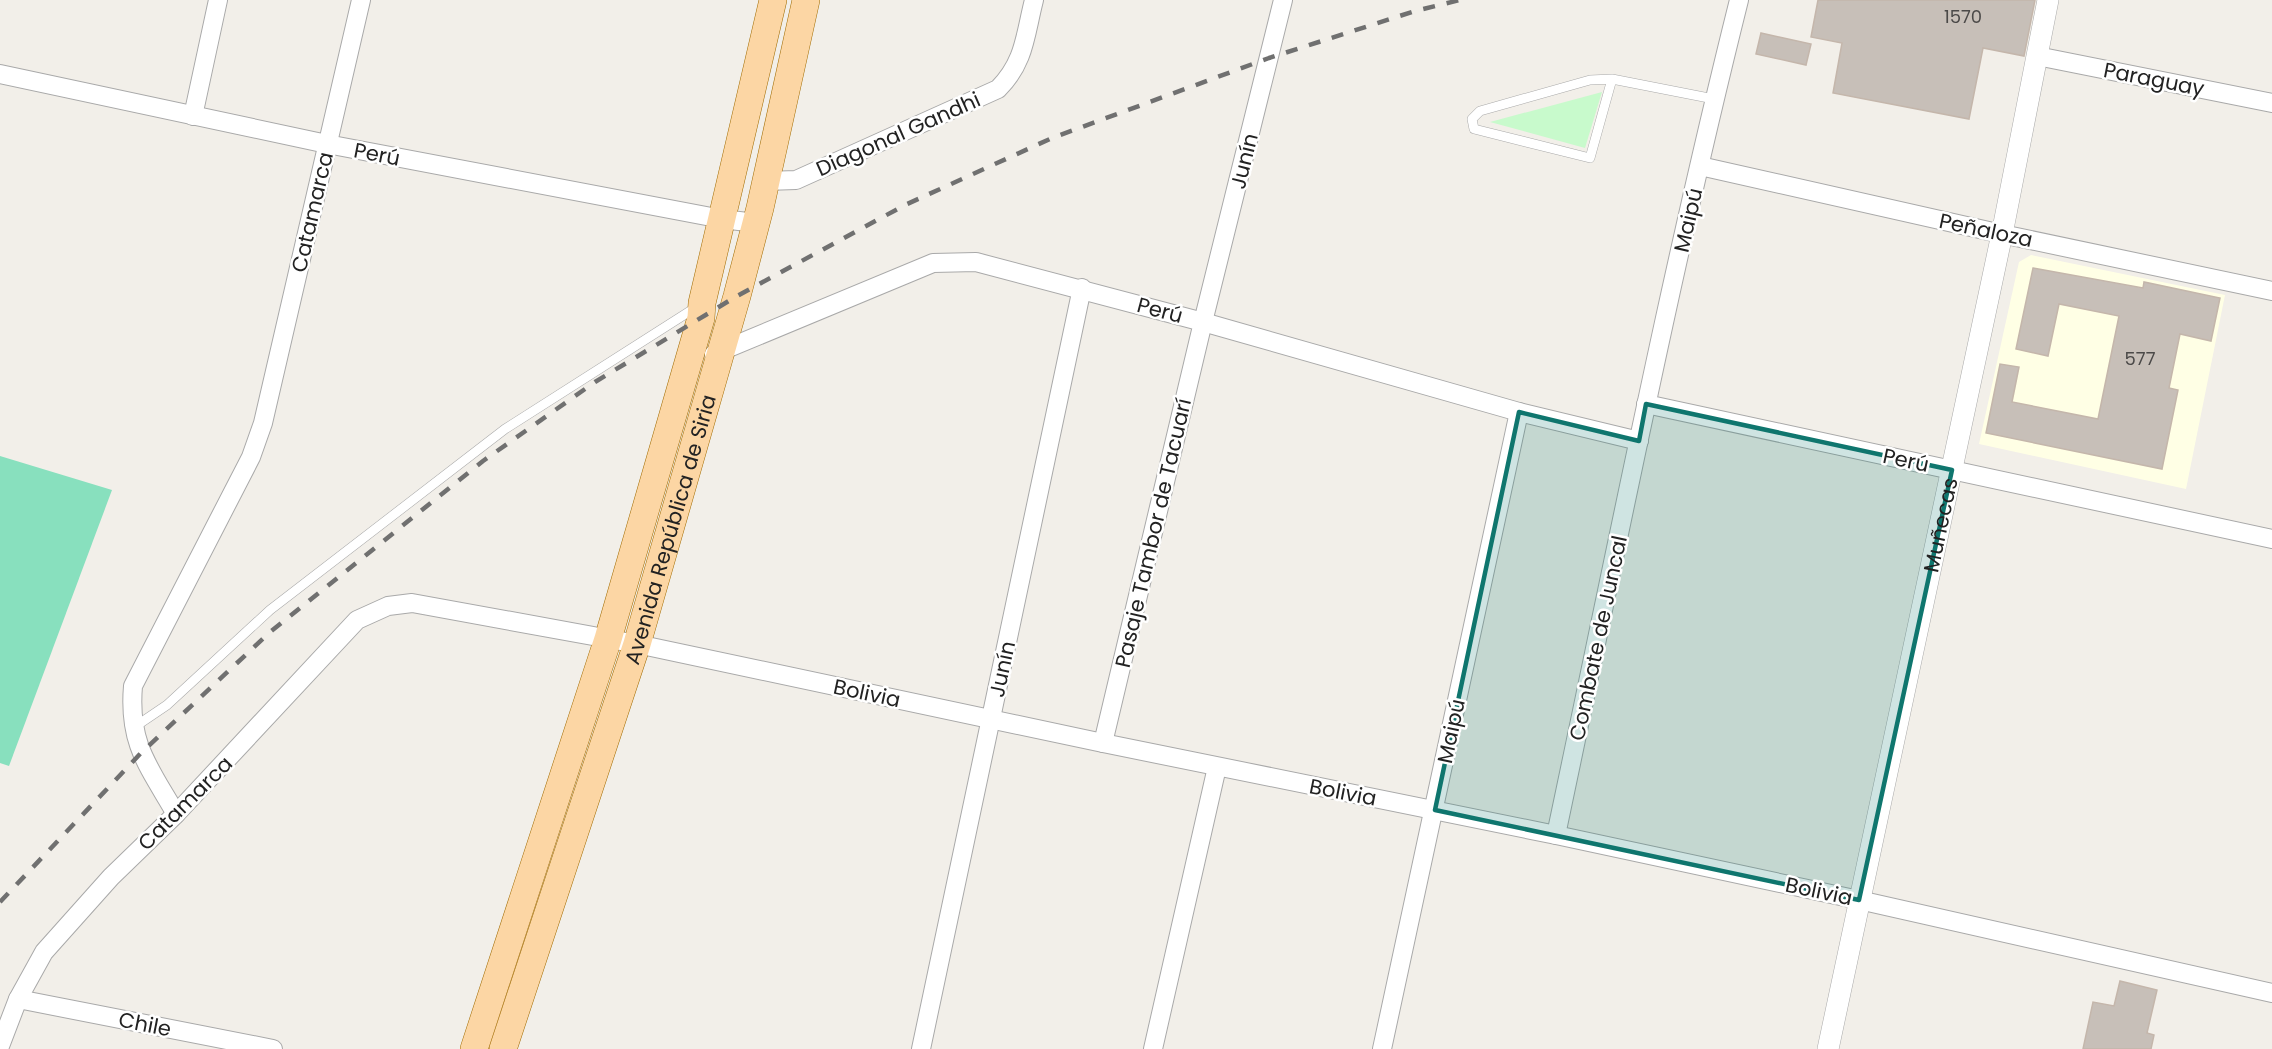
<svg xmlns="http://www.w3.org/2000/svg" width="2272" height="1049" font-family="Poppins,sans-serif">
<rect width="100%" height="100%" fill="#f2efe9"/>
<polygon fill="#ffffe5" points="2031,255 2225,295 2186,489 1979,444 2019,262"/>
<polygon fill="#c8facc" points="1602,92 1585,148 1490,122"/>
<polygon fill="#88e0be" points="0,456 112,490 9,766 0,763"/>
<g fill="#c7bfb8" stroke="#c4b6ab" stroke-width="1.5">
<polygon points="1818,0 2035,0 2024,56 1983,48 1969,119 1833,93 1842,43 1811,37"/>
<polygon points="1761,33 1811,44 1806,65 1756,54"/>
<polygon points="2033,268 2143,288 2144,282 2220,298 2211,341 2180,334 2169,388 2178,390 2162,469 1986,433 2000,364 2019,367 2012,402 2098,419 2119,316 2059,304 2048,356 2016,349"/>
<polygon points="2120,981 2157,990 2147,1033 2154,1035 2151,1049 2083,1049 2093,1002 2114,1006"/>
</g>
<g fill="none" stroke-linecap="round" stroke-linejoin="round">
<g stroke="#a9a9a9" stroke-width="10">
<g id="service">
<polyline points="1612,79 1590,158 1474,129 1472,119 1480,111 1590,80 1612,79 1714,99"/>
<polyline points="133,728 167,705 270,610 505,429 698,306"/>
</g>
</g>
<g stroke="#a9a9a9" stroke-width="20">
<g id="minor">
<polyline points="2037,56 2272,103"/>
<polyline points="0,74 327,144 722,219 756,223"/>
<polyline points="193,116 218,0"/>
<polyline points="1700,166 2002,234 2272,291"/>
<path d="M766 181 796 180 998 89C1025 62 1025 35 1034 0"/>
<polyline points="714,354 933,263 976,262 1203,322 1519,412 1639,441"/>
<polyline points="1646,404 2272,539"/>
<polyline points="1103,743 1203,322 1283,0"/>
<path d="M176 814C149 767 128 744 133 686L251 457 263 423 361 0"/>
<path d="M1556 835C1615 556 1670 276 1739 0"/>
<polyline points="18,999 273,1049"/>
<polyline points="0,1046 18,999 44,952 111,877 176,814 357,620 388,606 412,603 637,644 1103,743 1556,835 1859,900 2272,993"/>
<polyline points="921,1049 1082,288"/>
<polyline points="1153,1049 1217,767"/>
<polyline points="1382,1049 1519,412"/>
</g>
</g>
<g stroke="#a9a9a9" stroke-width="22">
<g id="tertiary">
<path id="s1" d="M1828 1049 2002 234 2048 0"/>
</g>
</g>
<g stroke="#a06b00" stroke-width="28">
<g id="primary">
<polyline points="474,1049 608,639 701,318 702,303 773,0"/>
<path id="s2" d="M503 1049 637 644 737 296 760 208 806 0"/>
</g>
</g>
<use href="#service" stroke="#fff" stroke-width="9"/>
<use href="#minor" stroke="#fff" stroke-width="18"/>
<use href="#tertiary" stroke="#fff" stroke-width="21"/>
<use href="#primary" stroke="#fcd6a4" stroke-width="27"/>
<polyline stroke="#707070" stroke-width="4.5" stroke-dasharray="12 12" stroke-linecap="butt" points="0,902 141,753 269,633 483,461 595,382 737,296 905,205 1052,138 1269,58 1415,11 1460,0"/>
</g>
<path fill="#0f766e" fill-opacity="0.2" stroke="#0f766e" stroke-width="4.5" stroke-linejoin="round" d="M1646 404 1952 470 1859 900 1435 810 1519 412 1639 441Z"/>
<g text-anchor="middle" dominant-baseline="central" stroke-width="5" stroke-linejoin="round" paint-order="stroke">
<g font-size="18" fill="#4b4948">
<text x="1963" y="16">1570</text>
<text x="2140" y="358">577</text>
</g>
<g font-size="21" fill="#222" stroke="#fff">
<text transform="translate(2154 79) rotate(11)">Paraguay</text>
<text transform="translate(898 134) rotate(-24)">Diagonal Gandhi</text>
<text transform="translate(377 154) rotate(11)">Perú</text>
<text transform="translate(1244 161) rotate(-76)">Junín</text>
<text transform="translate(312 212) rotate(-77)">Catamarca</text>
<text transform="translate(1688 220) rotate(-77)">Maipú</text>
<text transform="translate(1986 230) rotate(12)">Peñaloza</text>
<text transform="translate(1160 310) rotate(15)">Perú</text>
<text transform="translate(1906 460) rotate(12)">Perú</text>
<text stroke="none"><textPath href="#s1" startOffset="536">Muñecas</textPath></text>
<text stroke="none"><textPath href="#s2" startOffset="546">Avenida República de Siria</textPath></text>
<text transform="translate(1153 533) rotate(-77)">Pasaje Tambor de Tacuarí</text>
<text transform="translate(1598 638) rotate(-78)">Combate de Juncal</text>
<text transform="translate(1002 669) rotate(-78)">Junín</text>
<text transform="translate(867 693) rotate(12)">Bolivia</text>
<text transform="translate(1451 731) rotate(-78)">Maipú</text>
<text transform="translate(1343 792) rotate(11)">Bolivia</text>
<text transform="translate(185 803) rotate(-45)">Catamarca</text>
<text transform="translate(1819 891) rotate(12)">Bolivia</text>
<text transform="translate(145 1024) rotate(11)">Chile</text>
</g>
</g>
</svg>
